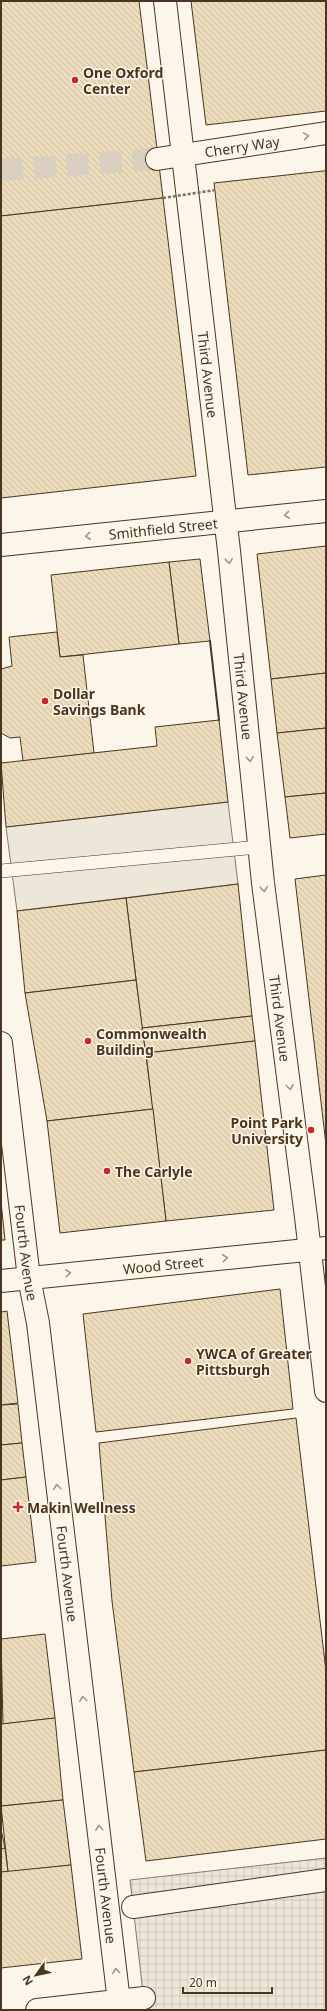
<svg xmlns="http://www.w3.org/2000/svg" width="327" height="2011" font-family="'Noto Sans',sans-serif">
<defs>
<pattern id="plaza-grid" width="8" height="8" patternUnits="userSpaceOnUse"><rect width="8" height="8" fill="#ede7d9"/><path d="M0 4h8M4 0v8" fill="none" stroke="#cdc7ba"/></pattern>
<pattern id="building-back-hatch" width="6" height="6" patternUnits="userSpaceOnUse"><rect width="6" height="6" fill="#ecdcbc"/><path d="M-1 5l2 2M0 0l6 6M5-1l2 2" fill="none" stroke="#ccbda1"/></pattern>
</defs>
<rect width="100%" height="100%" fill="#fbf6e9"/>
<polygon fill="#ede7d9" stroke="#887966" points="228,802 238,884 17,911 6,827"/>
<polygon fill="url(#plaza-grid)" stroke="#887966" points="326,1858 326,2010 145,2010 130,1880"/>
<g fill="url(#building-back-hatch)" stroke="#4a3520">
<polygon points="1,1 139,1 163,198 1,216"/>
<polygon points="191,1 326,1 326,111 206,125"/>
<polygon points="323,171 326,171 326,467 248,475 214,183"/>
<polygon points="163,198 196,476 1,498 1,216"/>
<polygon points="326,546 326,673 271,679 257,554"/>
<polygon points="200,559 210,641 179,644 169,562"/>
<polygon points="169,562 179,644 60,657 51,575"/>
<polygon points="57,632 60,657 83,655 94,753 23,761 20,737 10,738 1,733 1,669 12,666 9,637"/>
<polygon points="326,673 326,728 277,733 271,679"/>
<polygon points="219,720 228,802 6,827 1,763 157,746 155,727"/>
<polygon points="326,728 326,793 285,797 277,733"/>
<polygon points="326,793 326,834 290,838 285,797"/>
<polygon points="326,875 326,1145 295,879"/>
<polygon points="238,884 252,1016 142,1028 126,898"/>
<polygon points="126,898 136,980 25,993 17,911"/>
<polygon points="136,980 153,1109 47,1121 25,993"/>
<polygon points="252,1016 255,1041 146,1053 142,1028"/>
<polygon points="255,1041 274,1210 166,1221 146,1053"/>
<polygon points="153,1109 166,1221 60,1233 47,1121"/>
<polygon points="1,1202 5,1240 1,1240"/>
<polygon points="280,1289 293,1409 96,1432 83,1314"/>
<polygon points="7,1311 18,1403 1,1405 1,1312"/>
<polygon points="18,1404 22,1443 1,1445 1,1405"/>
<polygon points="296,1418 326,1671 326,1750 134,1772 112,1601 99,1443"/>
<polygon points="22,1443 26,1477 1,1480 1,1445"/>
<polygon points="26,1477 36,1562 1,1566 1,1480"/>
<polygon points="45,1634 55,1718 3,1724 1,1639"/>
<polygon points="55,1718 63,1800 1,1806 1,1724"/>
<polygon points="326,1750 326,1839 146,1861 134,1772"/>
<polygon points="63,1800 71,1865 8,1872 1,1806"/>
<polygon points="1,1829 5,1848 1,1849"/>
<polygon points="5,1848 8,1872 1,1872 1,1849"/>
<polygon points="71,1865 82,1959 1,1968 1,1872"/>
</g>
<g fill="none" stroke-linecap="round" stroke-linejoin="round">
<polyline stroke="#d8cfc1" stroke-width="22" stroke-dasharray="22 11" stroke-linecap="butt" points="1,170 157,159"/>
<g stroke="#4a3520" stroke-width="14">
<polyline id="lane" points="1,871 259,847"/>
</g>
<g stroke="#4a3520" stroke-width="24">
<g id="street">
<path id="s1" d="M165 1 229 551 263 883 306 1217 326 1391"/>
<path id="s2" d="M157 159 326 133"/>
<path id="s3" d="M1 1043 29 1278 38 1323 120 2010"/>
<polyline points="133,1907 326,1880"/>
<polyline points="37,2010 144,1998"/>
</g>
</g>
<g stroke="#4a3520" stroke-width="24">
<g id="secondary">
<path id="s4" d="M1 545 326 511"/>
<path id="s5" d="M1 1281 326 1248"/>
</g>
</g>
<use href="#lane" stroke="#fbf6e9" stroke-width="13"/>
<use href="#street" stroke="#fbf6e9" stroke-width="22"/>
<use href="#secondary" stroke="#fbf6e9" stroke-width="22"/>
<polyline stroke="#7f6f5c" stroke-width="2.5" stroke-dasharray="3 2" stroke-linecap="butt" points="163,198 215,190"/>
<polyline stroke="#4a3520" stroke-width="2" points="210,641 219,720"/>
</g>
<defs><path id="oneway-chevron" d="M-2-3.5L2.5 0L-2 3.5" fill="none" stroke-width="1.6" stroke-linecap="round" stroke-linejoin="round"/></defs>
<g stroke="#a29684">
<use href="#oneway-chevron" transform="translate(306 136) rotate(-9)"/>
<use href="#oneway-chevron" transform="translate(287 515) rotate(174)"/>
<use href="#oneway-chevron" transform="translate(88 536) rotate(174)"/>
<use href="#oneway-chevron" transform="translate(229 561) rotate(84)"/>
<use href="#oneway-chevron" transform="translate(250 759) rotate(84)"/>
<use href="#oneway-chevron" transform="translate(264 889) rotate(83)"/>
<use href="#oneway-chevron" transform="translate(290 1087) rotate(83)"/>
<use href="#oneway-chevron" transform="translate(225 1258) rotate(-6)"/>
<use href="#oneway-chevron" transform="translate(68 1273) rotate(-6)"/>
<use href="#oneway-chevron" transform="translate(57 1487) rotate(-97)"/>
<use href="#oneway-chevron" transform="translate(83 1699) rotate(-97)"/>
<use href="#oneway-chevron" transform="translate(99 1828) rotate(-97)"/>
<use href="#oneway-chevron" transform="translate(116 1971) rotate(-96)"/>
</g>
<g fill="#c62828" stroke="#fbf6e9" stroke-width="1.5">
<circle cx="75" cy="80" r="4"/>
<circle cx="45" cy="701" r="4"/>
<circle cx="88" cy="1041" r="4"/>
<circle cx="311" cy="1130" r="4"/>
<circle cx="107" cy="1171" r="4"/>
<circle cx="188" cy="1361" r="4"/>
<path d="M16 1501h4v4h4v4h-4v4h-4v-4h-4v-4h4z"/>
</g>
<g text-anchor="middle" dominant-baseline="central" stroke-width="3" stroke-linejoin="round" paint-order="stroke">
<g font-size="14" font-weight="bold" fill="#4a3520" stroke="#fbf6e9" text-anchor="start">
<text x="83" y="72">One Oxford<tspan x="83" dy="16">Center</tspan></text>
<text x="53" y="693">Dollar<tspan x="53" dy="16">Savings Bank</tspan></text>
<text x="96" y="1033">Commonwealth<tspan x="96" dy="16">Building</tspan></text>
<text x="303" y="1122" text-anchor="end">Point Park<tspan x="303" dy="16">University</tspan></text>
<text x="115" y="1171">The Carlyle</text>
<text x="196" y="1353">YWCA of Greater<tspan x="196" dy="16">Pittsburgh</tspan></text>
<text x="27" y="1507">Makin Wellness</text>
</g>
<g font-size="14" fill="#4a3520" stroke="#fbf6e9">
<text stroke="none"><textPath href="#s2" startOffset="86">Cherry Way</textPath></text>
<text stroke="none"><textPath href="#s1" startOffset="376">Third Avenue</textPath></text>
<text stroke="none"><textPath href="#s4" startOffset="163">Smithfield Street</textPath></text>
<text stroke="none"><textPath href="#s1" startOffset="700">Third Avenue</textPath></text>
<text stroke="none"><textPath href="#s1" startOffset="1024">Third Avenue</textPath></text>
<text stroke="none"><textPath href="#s3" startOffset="211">Fourth Avenue</textPath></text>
<text stroke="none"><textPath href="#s5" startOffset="163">Wood Street</textPath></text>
<text stroke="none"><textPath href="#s3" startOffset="535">Fourth Avenue</textPath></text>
<text stroke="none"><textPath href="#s3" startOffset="859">Fourth Avenue</textPath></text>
</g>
</g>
<rect width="327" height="2011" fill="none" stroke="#4a3520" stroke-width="4"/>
<g transform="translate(36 1975) rotate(237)" stroke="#fbf6e9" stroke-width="3" paint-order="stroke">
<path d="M0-3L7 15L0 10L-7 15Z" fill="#4a3520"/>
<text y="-6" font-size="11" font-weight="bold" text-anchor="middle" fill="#4a3520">N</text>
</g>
<path d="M183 1987v6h89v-6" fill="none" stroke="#4a3520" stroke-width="2"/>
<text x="189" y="1987" font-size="12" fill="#4a3520" stroke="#fbf6e9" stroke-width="3" paint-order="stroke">20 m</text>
</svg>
